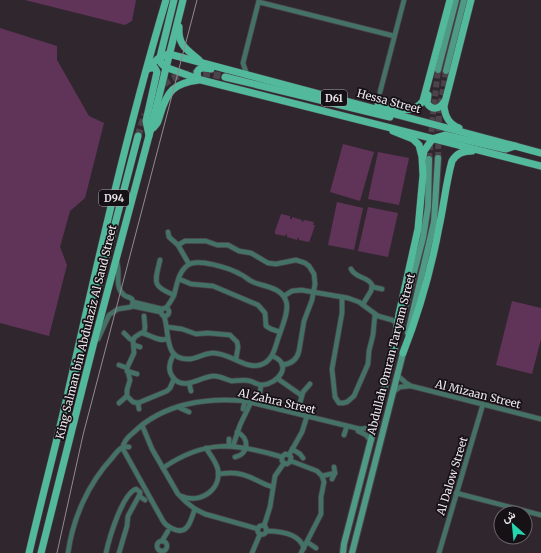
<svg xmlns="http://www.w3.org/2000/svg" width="541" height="553" font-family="Merriweather,Vazirmatn,serif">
<rect width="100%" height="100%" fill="#30272e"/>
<g fill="#603459">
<polygon points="25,0 136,0 132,21 125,25"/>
<polygon points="0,28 57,46 57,60 89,116 104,123 85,198 70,211 60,247 67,265 49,336 0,323"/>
<polygon points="343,144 374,152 360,201 330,192"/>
<polygon points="378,152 409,158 399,205 368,199"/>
<polygon points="337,202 363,208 354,250 328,245"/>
<polygon points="368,207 398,213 388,257 358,251"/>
<polygon points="281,214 290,216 290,219 292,219 292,217 302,220 302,222 303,222 304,220 314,222 313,225 315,225 310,240 309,242 299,240 299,238 298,237 297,240 287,237 287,235 286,234 285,236 275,234 275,231"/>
<polygon points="512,301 541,308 541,339 532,374 496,365"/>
</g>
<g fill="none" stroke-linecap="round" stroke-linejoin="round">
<g stroke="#4c444a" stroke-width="6" stroke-dasharray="6 3" stroke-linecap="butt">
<polyline points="438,158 439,114 446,71"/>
<polyline points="429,159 433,114 438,70"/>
</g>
<g stroke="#4c444a" stroke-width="7" stroke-dasharray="7 3.5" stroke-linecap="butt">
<path d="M151 101C167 70 195 70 225 77"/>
<polyline points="138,136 145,114"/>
</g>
<g stroke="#4a4249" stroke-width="6">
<g id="street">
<polyline points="259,2 394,36"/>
<polyline points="247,75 243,63 259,0"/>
<polyline points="380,92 404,0"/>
<polyline points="168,232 169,237 178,245 189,264"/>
<path d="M178 245 185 241H206L217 245H228L239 251 251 253 268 263 276 264 296 260 305 263 309 266 314 274 315 284 312 300 304 321 299 351C297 360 291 364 282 365"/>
<path d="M160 260C155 282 151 286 174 295"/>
<path d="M351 269C356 279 368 276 372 285L371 291 363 304"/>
<polyline points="179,279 191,284 213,286 258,305 265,313 266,326 271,329 280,332"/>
<polyline points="373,287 382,289"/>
<polyline points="284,296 292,291 301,290 348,298 359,302 378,316 392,320 398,324"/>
<polyline points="342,297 342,313 332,369 335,397 339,403 343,403 347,402 354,396 368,364 369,351 373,335 375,314"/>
<polyline points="133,302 162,309"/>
<polyline points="132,306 161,312"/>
<circle cx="165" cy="312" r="4"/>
<path d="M164 316C170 332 163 361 190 359 198 358 205 353 213 353 230 353 244 369 260 365 271 362 274 352 277 342 280 331 290 311 286 301 281 287 265 287 253 282 248 280 245 276 240 274 229 268 198 258 188 265 178 272 177 285 174 295 172 300 169 304 166 308"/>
<polyline points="167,327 182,329 196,334 208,333 230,335 237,342 238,347 236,359"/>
<polyline points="124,333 130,339 133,340"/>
<polyline points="144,333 145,327 144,316"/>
<path d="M98 339 109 315 118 309 131 307 133 303 132 299C130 297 126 297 124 295 113 286 122 271 116 260"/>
<path d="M167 339C157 342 150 334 141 333L135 337 133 340 134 353 127 368 130 380 127 390V396L133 402 138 403 167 391 170 388 174 379"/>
<polyline points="134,345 140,347"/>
<path d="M174 354C170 361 167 369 172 376 183 393 200 376 214 376 221 376 226 380 232 381 238 381 244 379 250 381 254 382 257 385 262 385 278 384 294 364 272 356"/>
<polyline points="119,365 127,368"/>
<polyline points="127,371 137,374"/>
<polyline points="397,375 406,383 411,386 541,419"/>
<polyline points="278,379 301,395"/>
<polyline points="189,383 191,391"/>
<polyline points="260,392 261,385"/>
<polyline points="393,392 400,387 410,386"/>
<polyline points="119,403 127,396"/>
<polyline points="138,403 139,409"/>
<polyline points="300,403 303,392 310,384"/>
<polyline points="178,407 189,412"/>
<polyline points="243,409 245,401"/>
<polyline points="142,425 152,449 178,494 186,502 195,509 205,514 258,529"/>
<polyline points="358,431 366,435 371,441"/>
<polyline points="344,435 347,426"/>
<polyline points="229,446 229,439"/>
<polyline points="233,446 240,425 251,402"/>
<path d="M123 449C122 442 129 436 134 432 163 404 206 397 245 401L360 429 368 428 375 423"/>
<path d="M123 449 163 521C166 526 170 528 176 530 189 534 191 518 195 509"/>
<polyline points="292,449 300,454 303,458"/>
<polyline points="289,455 302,432 307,416"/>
<path d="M235 457C249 454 250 438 237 432"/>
<polyline points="291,461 317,471 322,476 324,482 321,497 321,514 301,553"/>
<path d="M163 468C205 439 235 443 282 457"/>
<path d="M218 474C226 473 233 472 240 474 252 476 261 484 273 487"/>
<polyline points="322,476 335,473"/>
<polyline points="332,479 335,473 334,467"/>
<polyline points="456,493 541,515"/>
<polyline points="139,496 145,500"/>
<path d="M181 496C199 504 221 491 218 470 216 461 210 455 206 448"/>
<circle cx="262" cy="530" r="4.5"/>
<polyline points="264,526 270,507 275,476 284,463 287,464 290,462 291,457 289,455 285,454 282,457 282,461 284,463"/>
<path d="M266 531C280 531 299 533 304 548"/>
<polyline points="162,541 168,531"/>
<circle cx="162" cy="546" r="5"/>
<polyline points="307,542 316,548"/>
<path d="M68 553C73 518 88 484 112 458 117 452 121 445 129 447"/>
<path d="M106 553C109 539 122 494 136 489L140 492V494L128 516 127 526 119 553"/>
<polyline points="252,553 260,534"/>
<polyline points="439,553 483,404"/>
</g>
</g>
<g stroke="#4a4249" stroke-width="8">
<g id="secondary">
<polyline points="438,70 456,0"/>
<polyline points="446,71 464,0"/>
<polyline points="399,330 423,238 428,207 429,159"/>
<polyline points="408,333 434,222 438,158"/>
<polyline points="343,553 344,544 395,347"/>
<polyline points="352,553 404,349"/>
</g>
</g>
<g stroke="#4a4249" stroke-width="8">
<g id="primary">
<polyline points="174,0 160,57 161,63 165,67 201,80 541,166"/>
<path d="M179 27C178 45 186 49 199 60"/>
<polyline points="148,68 155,68 157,72 146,121 149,135"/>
<path d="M148 69C153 62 160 56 169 54L541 153"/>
<polyline points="225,77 390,117"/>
<path d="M198 79 197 72C200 66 205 68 211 69"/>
<path d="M428 95 427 103C432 111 440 109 444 102"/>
<path d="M378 105C393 108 412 116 423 101L450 0"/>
<path d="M459 128C449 124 445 117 444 106L471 0"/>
<path d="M150 130C157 126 158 122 160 115 167 91 174 83 199 80"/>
<polyline points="393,131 413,139 419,145 422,157 423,175 418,229 399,314 393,351"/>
<polyline points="423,157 424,151 431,141 435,138 445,135 501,148 506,149 515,146"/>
<path d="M403 353C419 312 431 270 439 227 444 205 446 182 452 161 457 153 463 151 472 151"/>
<polyline points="74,381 138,136"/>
<path d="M29 553C41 501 55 449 67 397 97 264 127 131 166 0"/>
<polyline points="41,553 93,346 150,132 183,0"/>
</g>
</g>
<use href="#street" stroke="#447264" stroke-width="4.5"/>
<use href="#secondary" stroke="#4e9a84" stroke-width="6"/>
<use href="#primary" stroke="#53b99d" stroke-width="7"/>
<polyline stroke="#928a90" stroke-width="1" points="57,553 83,435 197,0"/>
</g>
<g text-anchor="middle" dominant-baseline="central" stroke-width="3.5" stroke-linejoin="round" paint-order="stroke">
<g fill="#161115" stroke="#aca7ac" stroke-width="1">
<rect x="321" y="90" width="26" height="16" rx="3"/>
<rect x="99" y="190" width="30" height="16" rx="3"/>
</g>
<g font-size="10" font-weight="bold" fill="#ede7ec">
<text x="334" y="98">D61</text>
<text x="114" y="198">D94</text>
</g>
<g font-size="11" fill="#ede7ec" stroke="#161115">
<text transform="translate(389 101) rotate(15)">Hessa Street</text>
<text transform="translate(86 332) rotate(-76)">King Salman bin Abdulaziz Al Saud Street</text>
<text transform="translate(391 354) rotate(-76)">Abdullah Omran Taryam Street</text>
<text transform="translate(478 394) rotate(14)">Al Mizaan Street</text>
<text transform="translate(277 401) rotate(13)">Al Zahra Street</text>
<text transform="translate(452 476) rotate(-73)">Al Dalow Street</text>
</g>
</g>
<g transform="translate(513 525) rotate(333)"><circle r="19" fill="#161115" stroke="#6c676b"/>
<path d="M0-3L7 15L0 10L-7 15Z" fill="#24d5ae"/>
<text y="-6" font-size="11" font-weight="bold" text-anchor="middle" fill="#ede7ec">ش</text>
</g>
</svg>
